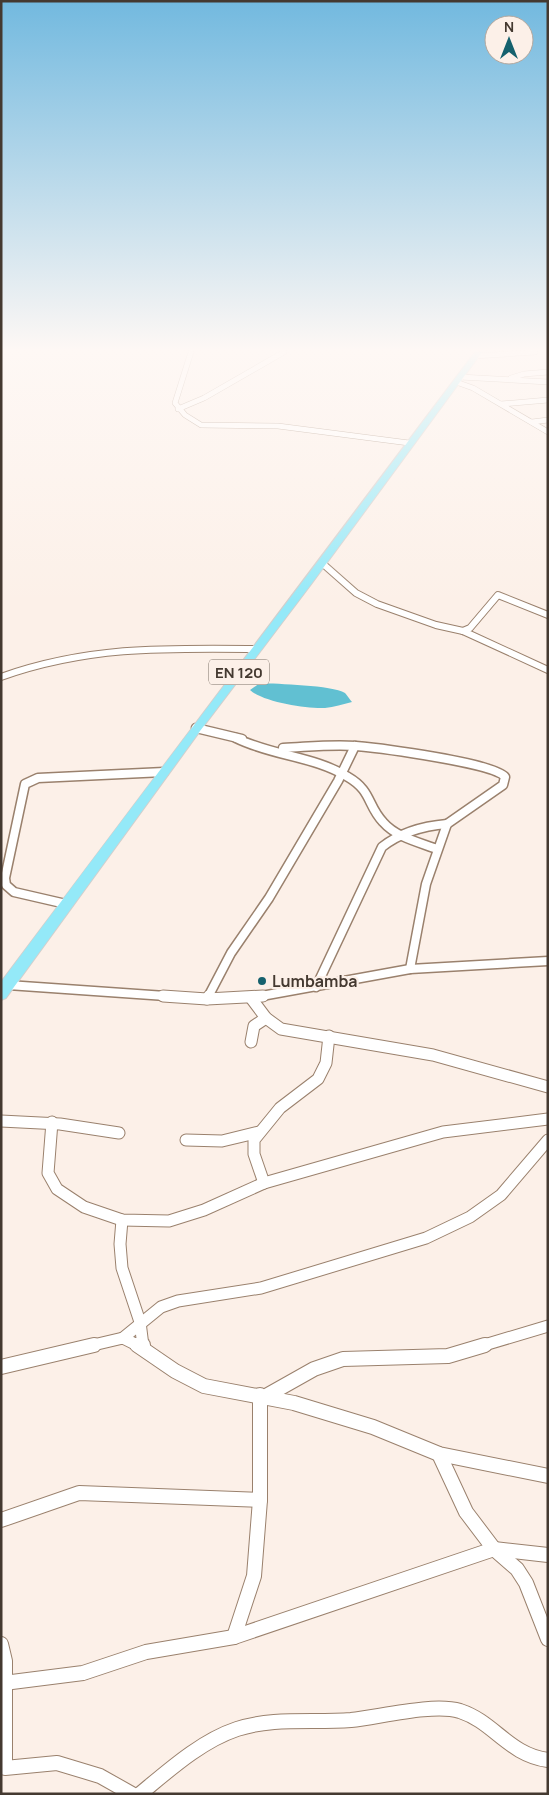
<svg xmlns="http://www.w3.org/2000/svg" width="549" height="1795" font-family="Manrope,sans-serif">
<rect width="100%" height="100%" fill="#fcf0e8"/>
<path fill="#61c0d2" d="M260 683C277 684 332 685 345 693 347 695 350 700 352 702 343 704 334 707 325 708 307 709 263 702 250 690Z"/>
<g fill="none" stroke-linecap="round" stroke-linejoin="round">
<g stroke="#9a816d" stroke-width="6">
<g id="street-far4">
<polyline points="191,352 175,403 185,415 201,425 278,426 409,443"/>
<polyline points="475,356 535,352"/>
<polyline points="460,377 548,382"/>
<polyline points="511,378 524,374 548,372"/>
<polyline points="456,382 473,388 548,432"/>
<polyline points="501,404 548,400"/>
<polyline points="178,409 204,398 284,352"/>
<polyline points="532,422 548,420"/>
</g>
</g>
<g stroke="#9a816d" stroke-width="8">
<g id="street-far3">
<polyline points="322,563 356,593 377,604 436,625 463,631 548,670"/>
<polyline points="463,631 470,628 498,595 548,615"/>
<path d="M1 677C88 646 166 648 257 649"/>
</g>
</g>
<g stroke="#9a816d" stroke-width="11">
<g id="street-far2">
<polyline points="196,728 242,739"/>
<path d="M236 738C272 756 314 756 348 777 372 791 367 805 383 822 396 837 418 842 437 849"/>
<path d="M283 748C307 747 332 744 356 746 379 748 495 763 505 777L503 785 447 824 426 884 410 969"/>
<polyline points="66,904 14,892 6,885 5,878 25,784 38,778 164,772"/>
<polyline points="8,985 180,997"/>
<path d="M316 987 382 847C401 832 423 826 447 824"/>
<polyline points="208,997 231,953 269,898 338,781 355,746"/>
<polyline points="256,997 410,969 548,961"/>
</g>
</g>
<g stroke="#9a816d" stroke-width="13">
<g id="street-far1">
<polyline points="163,996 207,999 263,996"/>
<polyline points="251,998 266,1018 281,1029 433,1055 548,1087"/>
<polyline points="207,999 209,996"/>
<polyline points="251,1042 254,1026 266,1018"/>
<polyline points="1,1121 60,1124 119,1133"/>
<polyline points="52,1122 48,1173 57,1189 84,1207 122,1220 169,1221 204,1210 264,1183 443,1132 548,1119"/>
<polyline points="186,1140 222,1141 259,1132"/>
<polyline points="264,1183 254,1154 254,1140 280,1108 318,1079 326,1063 329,1036"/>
<polyline points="122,1220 120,1244 122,1268 140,1322 143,1346"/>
<polyline points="123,1338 161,1307 178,1301 261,1288 426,1238 470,1217 501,1195 548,1140"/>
<polyline points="89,1346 123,1338 139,1346"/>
<polyline points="481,1346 548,1326"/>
</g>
</g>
<g stroke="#9a816d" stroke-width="16">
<g id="street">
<polyline points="137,1345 175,1371 204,1386 294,1403 373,1427 439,1454 548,1476"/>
<polyline points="143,1345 143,1348"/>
<polyline points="1,1367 94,1345"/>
<polyline points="266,1396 314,1369 343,1359 448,1356 485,1345"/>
<polyline points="439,1454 466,1512 494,1549 517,1569 526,1583 548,1639"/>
<polyline points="1,1520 79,1493 260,1500"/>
<polyline points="234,1637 254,1576 260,1500 260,1395"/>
<polyline points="1,1644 5,1661 5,1768 57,1763 100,1776 132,1794"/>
<polyline points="4,1683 83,1673 146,1652 234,1637 494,1549 548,1555"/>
<path d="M140 1794C169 1770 201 1741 237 1729 273 1717 313 1723 351 1720 380 1717 433 1703 460 1711 494 1722 509 1755 548 1760"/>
</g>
</g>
<g stroke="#d2cfcd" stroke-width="2">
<path id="primary" d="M475 352H482L312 583 200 731 6 998 1 1000V982C158 771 318 563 475 352Z"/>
</g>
<use href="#street-far4" stroke="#fff" stroke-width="5"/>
<use href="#street-far3" stroke="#fff" stroke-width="6"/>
<use href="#street-far2" stroke="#fff" stroke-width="8"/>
<use href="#street-far1" stroke="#fff" stroke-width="11"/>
<use href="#street" stroke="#fff" stroke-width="14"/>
<use href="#primary" fill="#94e9f8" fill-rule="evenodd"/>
</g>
<linearGradient id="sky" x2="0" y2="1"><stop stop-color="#72b9df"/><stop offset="0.58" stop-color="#fef8f5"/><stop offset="1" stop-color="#fef8f5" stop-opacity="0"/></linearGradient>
<rect width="549" height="603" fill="url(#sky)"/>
<circle fill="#15616d" stroke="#fcf0e8" stroke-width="2" cx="262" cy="981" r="5"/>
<g text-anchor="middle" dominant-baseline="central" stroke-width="4.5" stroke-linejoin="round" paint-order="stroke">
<rect fill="#fcf0e8" stroke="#7b7067" stroke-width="1" x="209" y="659.5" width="60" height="25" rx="4"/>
<g font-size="15" font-weight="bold" fill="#443930">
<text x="239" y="672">EN 120</text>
</g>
<g font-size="16" font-weight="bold" fill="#443930" stroke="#fcf0e8" text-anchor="start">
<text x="272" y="981">Lumbamba</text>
</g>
</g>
<rect width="549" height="1795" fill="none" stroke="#443930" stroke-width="5"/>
<g transform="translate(509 40)"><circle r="24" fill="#fcf0e8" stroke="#b2a79e"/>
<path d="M0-4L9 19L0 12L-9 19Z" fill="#15616d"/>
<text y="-8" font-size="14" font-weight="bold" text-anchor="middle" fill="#443930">N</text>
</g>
</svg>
